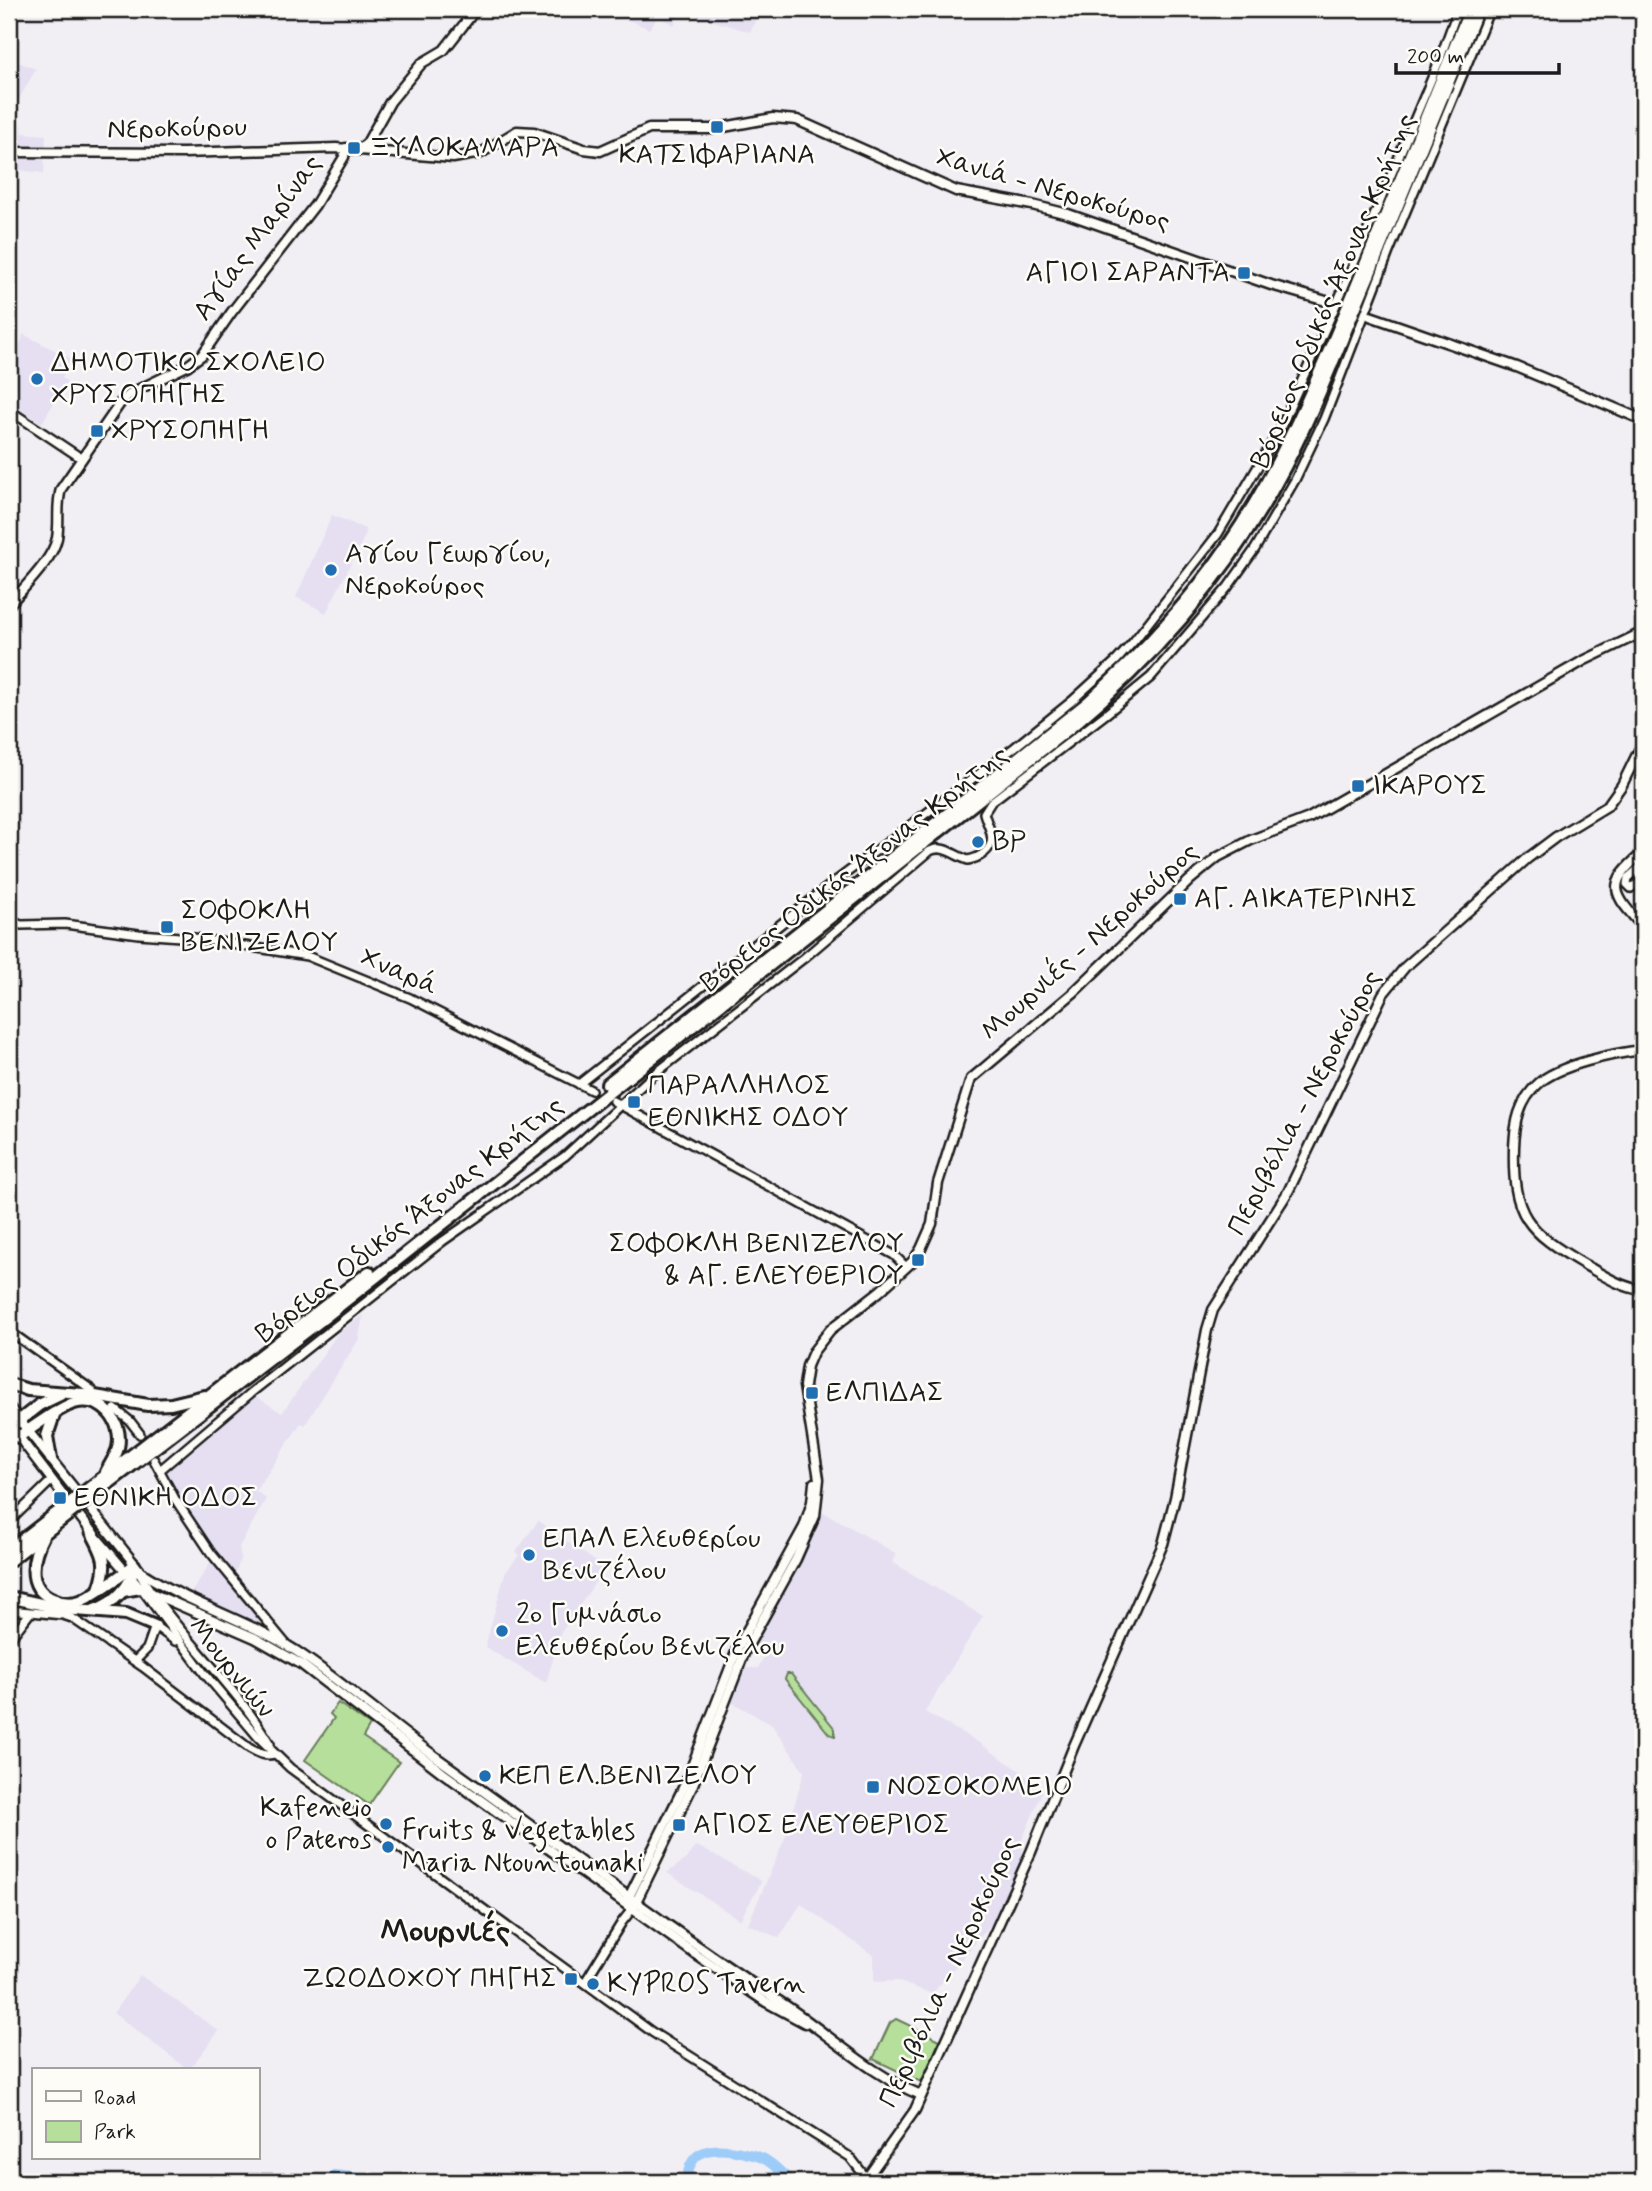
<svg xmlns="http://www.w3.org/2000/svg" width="1652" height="2191" font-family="Mynerve,sans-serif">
<rect width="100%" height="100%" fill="#f2eff4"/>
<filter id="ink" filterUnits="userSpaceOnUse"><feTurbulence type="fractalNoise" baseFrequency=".0143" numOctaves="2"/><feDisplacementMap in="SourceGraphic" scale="14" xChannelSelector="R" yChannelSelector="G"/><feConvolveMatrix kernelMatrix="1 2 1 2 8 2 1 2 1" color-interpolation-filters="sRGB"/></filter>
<g filter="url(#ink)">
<g fill="#e5dff1">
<polygon points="604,9 761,9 750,32 681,11 674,25 658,17 649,29"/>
<polygon points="16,61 36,69 9,117 9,73"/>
<polygon points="9,123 21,124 23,133 46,135 44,173 9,169"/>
<polygon points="23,334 70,358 62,378 67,381 42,423 9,403 9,361 22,340"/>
<polygon points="332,515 365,529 366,534 326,613 296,597"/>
<polygon points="363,1315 359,1339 305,1425 301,1423 256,1491 266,1499 239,1547 241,1558 232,1583 257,1616 258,1623 255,1627 189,1596 215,1555 175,1495 164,1471 254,1395 282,1413 338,1333"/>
<polygon points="822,1511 897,1554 892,1562 983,1616 925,1712 978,1742 1020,1771 1043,1790 1022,1840 1023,1857 992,1923 932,1994 897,1981 874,1982 874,1956 801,1904 779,1938 748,1924 785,1838 804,1772 772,1725 728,1700 744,1668 758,1668 765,1655 755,1644 755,1637 811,1540"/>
<polygon points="538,1521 605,1568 561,1633 546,1683 485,1647 505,1573 519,1555 516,1552"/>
<polygon points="697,1846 762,1881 740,1920 667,1873 686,1859"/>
<polygon points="140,1975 219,2031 189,2070 113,2013"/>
</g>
<g fill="#b6df9b" stroke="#697e5c" stroke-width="2">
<polygon points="787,1674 791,1674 835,1729 835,1736 829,1734 785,1679"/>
<polygon points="338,1703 370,1725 363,1737 399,1762 369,1805 305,1760 334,1718 330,1714"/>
<polygon points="896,2019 940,2040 921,2082 873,2059 890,2023"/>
</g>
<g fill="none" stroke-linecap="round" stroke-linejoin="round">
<g stroke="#9eccf9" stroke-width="10">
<polyline points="334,2175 369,2179 376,2182"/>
<polyline points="486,2182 494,2178 518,2182"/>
<path d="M687 2182C688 2146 716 2146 745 2153 752 2155 760 2156 766 2160 776 2166 783 2174 791 2182"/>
</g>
<g stroke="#1c1c1c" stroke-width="12">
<g id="tertiary">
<polyline points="9,410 81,458"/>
<polyline points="1643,865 1628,878 1627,884 1631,888 1643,880"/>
<polyline points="9,920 21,925 65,924 139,934 194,938 307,956 410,998 591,1090"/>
<polyline points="579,1084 825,889 1015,747 1072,701 1117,660 1134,641 1218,534 1280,429 1344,287 1439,61 1458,9"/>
<polyline points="613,1101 894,1255 906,1267"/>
<polyline points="9,1331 92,1390"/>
<polyline points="115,1409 130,1421 140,1434"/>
<polyline points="154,1460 175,1499 211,1553 286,1644"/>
<path d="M160 1470 252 1392 443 1241 565 1156 652 1076 804 958 930 851C943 844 955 856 968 860 974 859 979 857 984 853 999 840 988 828 984 813L991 802 1106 714 1151 677 1228 587 1255 549 1295 480 1324 419 1389 252 1490 9"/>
<polyline points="9,1522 51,1481"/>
<path d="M137 1570C175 1633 233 1681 270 1744"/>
<polyline points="141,1588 204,1673 258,1737 290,1768 652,2032 850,2157 867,2179"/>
<path d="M9 1610 63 1615 72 1618 143 1667 249 1748C258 1753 265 1757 275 1754"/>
<polyline points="9,1640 30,1613"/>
<polyline points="135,1661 147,1649 155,1626 175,1641"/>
<polyline points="585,1982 622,1922 633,1908"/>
</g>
</g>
<g stroke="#1c1c1c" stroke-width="13">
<g id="secondary">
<polyline points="360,149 367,143 390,102 422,63 444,50 476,9"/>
<polyline points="9,152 184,153 336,148 453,158 481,153 517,131 534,132 584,149 600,151 649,129 713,129 773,118 797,120 956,191 1032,205 1068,214 1271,285 1333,303"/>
<polyline points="1370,316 1517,367 1643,420"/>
<path d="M9 605C23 588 53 560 57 538 60 522 56 505 61 489L121 402 131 393 187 366 202 355 231 313 315 205 344 157 346 148"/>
<path d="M1643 853C1605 884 1612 893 1643 927"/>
<path d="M1643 1050C1615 1053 1558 1065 1538 1084 1519 1101 1515 1123 1514 1147 1512 1216 1527 1231 1585 1265 1603 1275 1622 1288 1643 1290"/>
<path d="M9 1407 141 1572C193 1606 255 1622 305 1657 352 1690 394 1727 440 1760 555 1842 667 1928 785 2005 830 2035 870 2075 921 2095"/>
<polyline points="9,1424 91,1531 140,1588 255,1638 301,1664 443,1773 695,1954 766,2002 805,2023"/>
<polyline points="627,1901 685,1784 738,1647 804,1527 812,1502 814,1483"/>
<polyline points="633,1908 692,1787 745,1651 796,1559 815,1516 819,1479 804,1386 807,1366 813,1352 830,1330 880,1291 913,1261 921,1249 932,1224 938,1183 971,1079 1073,993 1190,880 1218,857 1251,840 1309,818 1583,661 1643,632"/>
<polyline points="864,2182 915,2110 1031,1852 1073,1748 1163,1544 1175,1498 1207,1330 1213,1310 1288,1192 1383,994 1405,967 1528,858 1556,837 1607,806 1622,785 1643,742"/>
</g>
</g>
<g stroke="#1c1c1c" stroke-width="16">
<g id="motorway">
<path d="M607 1084 1087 703C1140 655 1188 604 1228 545 1282 466 1318 377 1355 289 1394 196 1432 102 1470 9"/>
<polyline points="9,1384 28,1390 83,1394 148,1405 171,1404 204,1396"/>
<polyline points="11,1427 39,1405 60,1395"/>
<path d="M18 1437C35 1427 57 1408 74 1403 101 1395 124 1421 118 1448 116 1456 110 1464 106 1472"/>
<polyline points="51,1459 47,1436 54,1415"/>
<polyline points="93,1485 369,1272"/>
<path d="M100 1490 328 1315 1071 727C1158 655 1232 568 1285 467 1317 405 1342 338 1370 273 1406 185 1443 97 1478 9"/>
<path d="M91 1531C104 1555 109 1563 99 1589"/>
<path d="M44 1534C33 1555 24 1587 53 1599 61 1603 71 1604 80 1601 91 1597 124 1574 134 1565"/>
<polyline points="9,1550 54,1515"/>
<polyline points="9,1561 59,1522"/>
<polyline points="123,1591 140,1588"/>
<polyline points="9,1597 63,1609 126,1614 155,1626"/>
<path d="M94 1610C113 1604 133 1586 134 1565"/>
</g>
</g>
<use href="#tertiary" stroke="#fdfcf7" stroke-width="7"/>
<use href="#secondary" stroke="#fdfcf7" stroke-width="8"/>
<use href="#motorway" stroke="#fdfcf7" stroke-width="10"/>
<g stroke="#1c1c1c" stroke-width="16" stroke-linecap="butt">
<g id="motorway-bridge">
<polyline points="54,1515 93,1485"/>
<polyline points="59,1522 100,1490"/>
</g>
</g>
<use href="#motorway-bridge" stroke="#fdfcf7" stroke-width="10"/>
</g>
</g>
<g fill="#1f6fb2" stroke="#fdfcf7" stroke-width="2.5">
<rect x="710" y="120" width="14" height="14" rx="3.5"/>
<rect x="347" y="141" width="14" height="14" rx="3.5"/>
<rect x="1237" y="266" width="14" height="14" rx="3.5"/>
<circle cx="37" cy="379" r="7"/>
<rect x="90" y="424" width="14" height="14" rx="3.5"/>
<circle cx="331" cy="570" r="7"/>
<rect x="1351" y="779" width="14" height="14" rx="3.5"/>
<circle cx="978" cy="842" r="7"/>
<rect x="1173" y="892" width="14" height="14" rx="3.5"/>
<rect x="160" y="920" width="14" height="14" rx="3.5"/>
<rect x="627" y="1095" width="14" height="14" rx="3.5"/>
<rect x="911" y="1253" width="14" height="14" rx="3.5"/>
<rect x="805" y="1386" width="14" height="14" rx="3.5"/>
<rect x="53" y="1491" width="14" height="14" rx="3.5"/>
<circle cx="529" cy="1555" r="7"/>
<circle cx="502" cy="1631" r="7"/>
<circle cx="485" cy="1776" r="7"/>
<rect x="866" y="1780" width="14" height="14" rx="3.5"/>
<circle cx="386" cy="1824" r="7"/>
<rect x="672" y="1818" width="14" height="14" rx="3.5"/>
<circle cx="388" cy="1847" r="7"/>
<rect x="564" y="1972" width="14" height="14" rx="3.5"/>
<circle cx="593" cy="1984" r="7"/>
</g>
<g text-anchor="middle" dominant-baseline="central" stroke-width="5" stroke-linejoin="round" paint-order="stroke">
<g font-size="28" fill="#1c1c1c" stroke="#fdfcf7">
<text transform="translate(177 129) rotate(-1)">Νεροκούρου</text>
<text transform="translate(1053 190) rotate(16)">Χανιά - Νεροκούρος</text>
<text transform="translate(258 238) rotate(-54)">Αγίας Μαρίνας</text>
<text transform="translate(1334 291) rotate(-67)">Βόρειος Οδικός Άξονας Κρήτης</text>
<text transform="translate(855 869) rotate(-38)">Βόρειος Οδικός Άξονας Κρήτης</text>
<text transform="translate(1090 942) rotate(-42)">Μουρνιές - Νεροκούρος</text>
<text transform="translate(399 972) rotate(23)">Χναρά</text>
<text transform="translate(1305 1103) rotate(-62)">Περιβόλια - Νεροκούρος</text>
<text transform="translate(410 1220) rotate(-38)">Βόρειος Οδικός Άξονας Κρήτης</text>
<text transform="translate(231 1668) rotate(51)">Μουρνιών</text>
<text transform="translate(950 1972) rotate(-65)">Περιβόλια - Νεροκούρος</text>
</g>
<g font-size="28" fill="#1c1c1c" stroke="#fdfcf7" text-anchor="start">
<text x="368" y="148">ΞΥΛΟΚΑΜΑΡΑ</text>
<text x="717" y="155" text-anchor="middle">ΚΑΤΣΙΦΑΡΙΑΝΑ</text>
<text x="1230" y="273" text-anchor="end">ΑΓΙΟΙ ΣΑΡΑΝΤΑ</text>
<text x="51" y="363">ΔΗΜΟΤΙΚΟ ΣΧΟΛΕΙΟ<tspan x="51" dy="32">ΧΡΥΣΟΠΗΓΗΣ</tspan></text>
<text x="111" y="431">ΧΡΥΣΟΠΗΓΗ</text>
<text x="345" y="554">Αγίου Γεωργίου,<tspan x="345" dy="32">Νεροκούρος</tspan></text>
<text x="1372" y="786">ΙΚΑΡΟΥΣ</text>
<text x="992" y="842">BP</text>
<text x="1194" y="899">ΑΓ. ΑΙΚΑΤΕΡΙΝΗΣ</text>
<text x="181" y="911">ΣΟΦΟΚΛΗ<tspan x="181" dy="32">ΒΕΝΙΖΕΛΟΥ</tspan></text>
<text x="648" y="1086">ΠΑΡΑΛΛΗΛΟΣ<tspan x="648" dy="32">ΕΘΝΙΚΗΣ ΟΔΟΥ</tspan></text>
<text x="904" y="1244" text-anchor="end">ΣΟΦΟΚΛΗ ΒΕΝΙΖΕΛΟΥ<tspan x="904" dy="32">&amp; ΑΓ. ΕΛΕΥΘΕΡΙΟΥ</tspan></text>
<text x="826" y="1393">ΕΛΠΙΔΑΣ</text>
<text x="74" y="1498">ΕΘΝΙΚΗ ΟΔΟΣ</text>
<text x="543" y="1539">ΕΠΑΛ Ελευθερίου<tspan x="543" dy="32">Βενιζέλου</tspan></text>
<text x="516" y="1615">2ο Γυμνάσιο<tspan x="516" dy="32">Ελευθερίου Βενιζέλου</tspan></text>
<text x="499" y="1776">ΚΕΠ ΕΛ.ΒΕΝΙΖΕΛΟΥ</text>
<text x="887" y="1787">ΝΟΣΟΚΟΜΕΙΟ</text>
<text x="372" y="1808" text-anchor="end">Kafeneio<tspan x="372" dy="32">o Pateros</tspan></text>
<text x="693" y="1825">ΑΓΙΟΣ ΕΛΕΥΘΕΡΙΟΣ</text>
<text x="402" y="1831">Fruits &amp; Vegetables<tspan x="402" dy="32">Maria Ntountounaki</tspan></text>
<text x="557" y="1979" text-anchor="end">ΖΩΟΔΟΧΟΥ ΠΗΓΗΣ</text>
<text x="607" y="1984">KYPROS Tavern</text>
</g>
<g font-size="32" font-weight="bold" fill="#1c1c1c" stroke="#fdfcf7">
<text x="445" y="1932">Μουρνιές</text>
</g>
</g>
<rect width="1652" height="2191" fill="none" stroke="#fdfcf7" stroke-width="35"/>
<rect x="18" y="18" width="1617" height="2156" fill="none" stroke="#1c1c1c" stroke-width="2.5" filter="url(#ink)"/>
<rect x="32" y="2068" width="228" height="91" fill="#fdfcf7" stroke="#a3a29f" stroke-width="2"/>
<rect x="46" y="2091" width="35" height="10" fill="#fdfcf7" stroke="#a3a29f" stroke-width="2"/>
<text x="94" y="2104" font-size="21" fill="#1c1c1c">Road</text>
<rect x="46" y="2121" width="35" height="21" fill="#b6df9b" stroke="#a3a29f" stroke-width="2"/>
<text x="94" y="2138" font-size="21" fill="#1c1c1c">Park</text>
<path d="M1396 63v10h163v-10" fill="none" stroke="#1c1c1c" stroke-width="3.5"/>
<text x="1407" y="63" font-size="21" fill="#1c1c1c" stroke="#fdfcf7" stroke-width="5" paint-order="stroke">200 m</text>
</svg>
